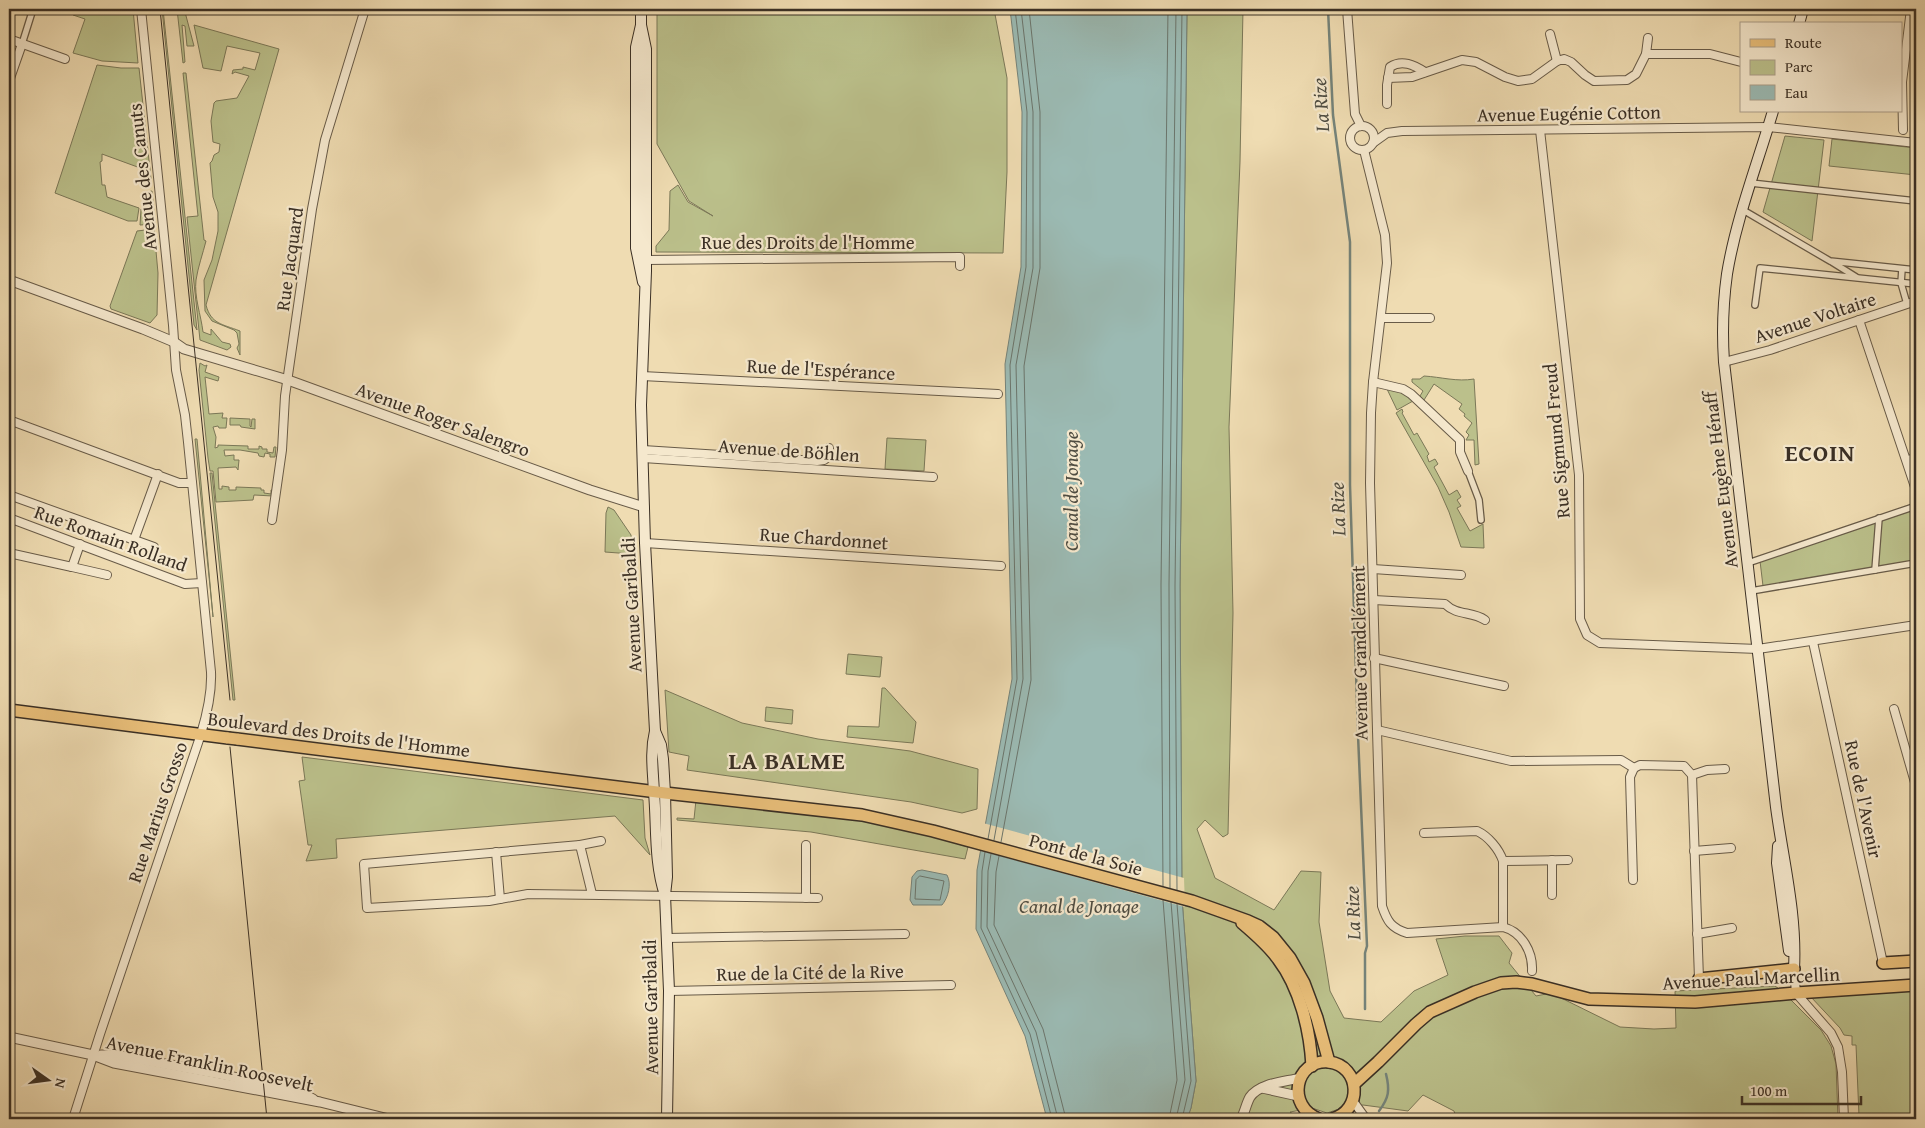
<svg xmlns="http://www.w3.org/2000/svg" width="1925" height="1128" font-family="'Gentium Book Plus',serif">
<rect width="100%" height="100%" fill="#efdcb2"/>
<filter id="stains"><feTurbulence type="fractalNoise" baseFrequency=".004" numOctaves="4"/><feColorMatrix values="0 0 0 0 .2 0 0 0 0 .09 0 0 0 0 .02 0 0 0 .5 -.17"/></filter>
<radialGradient id="worn" r=".72"><stop offset=".6" stop-color="#630" stop-opacity="0"/><stop offset="1" stop-color="#630" stop-opacity=".3"/></radialGradient>
<g fill="#bbc08b" stroke="#7b7858">
<polygon points="75,9 133,9 138,63 102,61 73,53 85,19 73,15"/>
<polygon points="162,9 163,9 197,330 194,325"/>
<polygon points="177,9 180,9 181,13 185,12 194,46 187,46 185,26 182,25 185,62 183,63"/>
<polygon points="657,9 994,9 1007,78 1007,172 1003,253 656,252 656,246 669,230 670,191 678,185 688,202 713,216 689,201 657,144"/>
<polygon points="1187,9 1243,9 1240,162 1229,427 1233,613 1228,834 1223,837 1205,820 1197,829 1215,878 1274,910 1301,871 1321,872 1319,922 1330,991 1344,1018 1381,1022 1414,991 1448,975 1436,939 1465,936 1499,936 1512,953 1509,963 1536,996 1551,993 1620,1027 1654,1029 1676,1028 1675,991 1775,986 1782,991 1821,1030 1831,1046 1836,1064 1838,1119 1457,1119 1454,1111 1423,1095 1408,1111 1363,1105 1342,1108 1327,1113 1312,1108 1290,1112 1300,1119 1187,1119 1191,1108 1196,1081 1182,899 1180,586"/>
<path d="M194 25 279 49 206 305C211 324 222 324 240 331V355L237 348 239 344 237 333 234 330 212 321 205 311 204 280 212 260 218 231V212L213 197 210 163 212 161 214 155 219 152 220 144 213 142 211 121 214 103 216 101 237 98 249 76 235 72 232 74 233 70 243 69V67L255 70 260 53 227 46 221 71 203 68Z"/>
<polygon points="97,65 121,68 139,68 151,179 144,177 143,169 102,154 102,161 100,162 102,185 105,185 107,197 139,208 137,221 128,221 55,193"/>
<path d="M183 73H186L204 240 206 241C203 253 198 267 196 280 194 297 201 315 203 332L211 335V329L222 342 230 344 231 347 227 350 200 340 187 217 198 216Z"/>
<polygon points="1785,136 1824,140 1812,241 1763,212"/>
<polygon points="1832,139 1916,148 1916,175 1829,166"/>
<polygon points="152,191 155,224 140,225 141,209 147,210 147,192"/>
<polygon points="154,229 158,273 157,315 150,323 111,309 110,306 137,231"/>
<polygon points="200,363 205,366 207,365 205,372 219,377 218,381 205,377 209,414 223,413 222,418 227,418 226,428 219,428 218,426 213,427 216,437 215,448 218,447 218,445 248,446 248,449 259,449 259,446 262,447 262,449 267,449 267,452 273,453 274,447 276,447 275,457 270,457 270,454 265,453 264,457 259,456 258,453 240,450 224,450 225,456 234,455 234,460 239,460 238,470 236,467 218,468 219,489 222,489 222,486 229,487 229,490 236,490 236,487 261,488 261,490 264,490 264,493 271,494 271,490 273,490 273,496 254,495 253,500 216,502 213,471 210,471 208,458 199,370"/>
<path d="M1424 376C1441 377 1457 382 1474 379L1479 464 1475 465 1474 440H1466L1469 435 1466 432 1472 423 1464 416 1465 414 1459 409 1462 404 1434 384 1424 400 1420 396 1423 391 1412 382V379H1420Z"/>
<polygon points="1387,389 1401,392 1413,401 1397,410"/>
<polygon points="1402,409 1403,412 1402,413 1414,435 1417,433 1429,454 1427,456 1429,462 1435,459 1438,464 1434,467 1449,495 1457,490 1461,497 1457,500 1461,506 1457,508 1470,531 1483,524 1484,548 1461,547 1449,512 1438,487 1396,413"/>
<polygon points="230,418 250,419 250,426 251,427 252,419 255,419 255,429 241,427 240,425 230,425"/>
<polygon points="887,438 926,440 924,471 885,469"/>
<polygon points="195,439 197,439 213,617 213,616"/>
<polygon points="210,473 212,473 235,700 233,700"/>
<polygon points="608,507 614,510 631,535 632,554 605,552 606,513"/>
<polygon points="1916,509 1916,561 1763,586 1760,561"/>
<polygon points="848,654 882,657 880,677 846,674"/>
<polygon points="882,688 885,688 916,722 913,743 847,737 848,726 879,727"/>
<polygon points="665,690 742,723 818,739 910,751 978,769 977,809 962,813 911,802 687,770 689,756 669,752"/>
<polygon points="766,707 793,710 792,724 765,721"/>
<polygon points="302,757 643,800 645,838 650,855 615,816 336,839 337,858 306,861 312,845 308,845 299,781 305,780"/>
<polygon points="696,800 887,824 955,840 955,843 968,847 965,859 811,832 677,820 677,818 694,819"/>
<polygon points="1916,991 1916,1119 1855,1119 1855,1116 1859,1116 1856,1045 1852,1045 1852,1036 1844,1035 1840,1028 1810,996"/>
</g>
<g fill="#9bbab3" stroke="#75837a">
<polygon points="1010,9 1187,9 1180,586 1182,899 1196,1081 1191,1108 1187,1119 1047,1119 1025,1036 976,929 977,870 1012,679 1005,364 1021,267 1022,112"/>
<path d="M922 870 947 875C952 884 948 898 942 905H913L910 900 912 877 917 871Z"/>
</g>
<polygon fill="#efdcb2" points="983,823 1184,878 1185,907 978,850"/>
<g fill="none" stroke-linecap="round" stroke-linejoin="round">
<g stroke="#6b756c" stroke-width="1">
<polyline points="988,839 1017,679 1010,365 1026,267 1027,112 1015,9"/>
<polyline points="994,840 1023,679 1016,365 1033,268 1033,112 1021,9"/>
<polyline points="1001,842 1031,680 1024,366 1040,268 1040,112 1029,9"/>
<polyline points="985,852 982,871 981,928 1030,1034 1052,1119"/>
<polyline points="991,854 988,871 987,927 1036,1032 1058,1119"/>
<polyline points="999,856 996,872 994,925 1043,1029 1066,1119"/>
<polygon points="920,876 944,881 940,900 915,899 916,880"/>
<polyline points="1163,886 1161,585 1168,9"/>
<polyline points="1170,888 1169,585 1176,9"/>
<polyline points="1177,890 1175,586 1182,9"/>
<polyline points="1163,900 1177,1080 1169,1119"/>
<polyline points="1171,902 1185,1080 1176,1119"/>
<polyline points="1177,904 1191,1081 1182,1119"/>
</g>
<g stroke="#75837a" stroke-width="2.5">
<polyline points="1328,9 1333,115 1350,242 1350,485 1358,735 1367,946 1365,953 1365,1009"/>
<path d="M1379 1111C1389 1098 1390 1090 1386 1074"/>
</g>
<g stroke="#685b48" stroke-width="8">
<g id="pedestrian">
<polyline points="22,44 33,9"/>
<polyline points="1751,183 1916,201"/>
<polyline points="1743,210 1830,261 1916,270"/>
<polyline points="1832,262 1856,277"/>
<polyline points="1902,269 1901,283 1907,304"/>
<polyline points="1755,305 1760,268 1916,284"/>
<polyline points="1468,471 1479,500 1481,520"/>
<polyline points="1748,563 1916,506"/>
<polyline points="1875,570 1879,518"/>
<polyline points="1751,591 1916,563"/>
</g>
</g>
<g stroke="#685b48" stroke-width="10">
<g id="minor">
<polyline points="1347,9 1355,114 1361,126"/>
<polyline points="1550,34 1557,61"/>
<polyline points="9,39 65,59"/>
<polyline points="1646,54 1648,38"/>
<polyline points="1388,78 1412,77 1462,60 1476,62 1505,77 1518,81 1532,79 1557,61 1564,59 1571,62 1585,75 1594,81 1627,80 1636,74 1646,54 1710,54 1741,62"/>
<polyline points="9,81 22,44"/>
<path d="M1387 104V85L1390 67C1402 59 1414 65 1425 72"/>
<circle cx="1362" cy="138" r="12"/>
<polyline points="1540,130 1579,475 1580,619 1587,635 1600,643 1758,649 1916,625"/>
<polyline points="1903,130 1902,82 1911,9"/>
<polyline points="1373,143 1387,133 1402,131 1768,127 1916,143"/>
<path d="M1364 150 1385 235 1387 263 1373 382 1371 413 1370 483 1382 906C1387 921 1391 928 1407 933L1503 927C1522 932 1533 952 1532 971"/>
<polyline points="646,260 960,257 960,266"/>
<polyline points="1381,318 1430,318"/>
<polyline points="1859,320 1916,490"/>
<polyline points="1724,362 1770,350 1916,301"/>
<polyline points="642,376 998,394"/>
<polyline points="1373,382 1403,389 1411,394 1460,440 1460,452 1468,471"/>
<polyline points="9,420 179,483 192,483"/>
<polyline points="643,450 817,461 824,460 828,457 829,448"/>
<polyline points="643,458 933,477"/>
<polyline points="1907,461 1916,457"/>
<polyline points="9,495 154,547"/>
<polyline points="9,518 185,584 202,583"/>
<polyline points="272,520 282,450 285,396 312,209 325,140 365,9"/>
<polyline points="134,540 158,474"/>
<polyline points="645,543 1001,566"/>
<polyline points="9,553 72,567 80,544"/>
<polyline points="72,567 107,575"/>
<polyline points="1373,569 1461,575"/>
<path d="M1374 600 1445 604C1457 616 1472 611 1485 620"/>
<polyline points="1813,642 1883,963"/>
<polyline points="1374,658 1504,686"/>
<polyline points="1894,709 1916,786"/>
<polyline points="1377,730 1511,761 1621,760 1634,768"/>
<polyline points="1634,768 1640,765 1684,766 1692,775 1699,979"/>
<polyline points="1692,775 1707,770 1725,769"/>
<path d="M1424 833 1477 831C1488 836 1499 849 1503 861V927"/>
<polyline points="580,845 601,841"/>
<polyline points="1694,851 1731,848"/>
<polyline points="496,852 500,899"/>
<polyline points="1552,860 1552,895"/>
<polyline points="1503,861 1568,860"/>
<polyline points="1633,880 1630,777 1634,768"/>
<polyline points="592,894 580,845 364,864 367,908 489,901 528,894 818,898"/>
<polyline points="806,898 806,845"/>
<polyline points="1697,934 1732,928"/>
<polyline points="667,938 905,934"/>
<polyline points="1794,969 1796,993 1831,1033 1838,1047 1842,1072 1844,1119"/>
<polyline points="669,991 951,985"/>
<polyline points="1353,1101 1366,1119"/>
<path d="M73 1119 100 1034 201 734C207 714 212 694 211 672L188 442 185 415 176 370 173 325 141 9"/>
</g>
</g>
<g stroke="#685b48" stroke-width="11">
<g id="tertiary">
<polyline points="9,280 143,329 174,342 184,349 288,380 590,490 644,507"/>
<polyline points="9,1037 93,1055 114,1063 320,1102 389,1119"/>
<polyline points="101,1055 116,1055 225,1075 302,1093 313,1099"/>
<polyline points="1262,1088 1298,1096"/>
<path d="M1241 1119C1245 1112 1246 1104 1250 1097 1260 1083 1284 1082 1300 1078"/>
</g>
</g>
<g stroke="#3b3025" stroke-width="12">
<g id="secondary">
<polyline points="641,9 641,25 636,47 636,248 643,282"/>
<polyline points="1799,24 1803,9"/>
<path d="M641 25 646 49V271L641 405 645 543 655 731C650 752 653 771 654 792 657 827 654 862 665 895"/>
<path d="M1773 111C1757 165 1736 219 1727 274 1723 303 1722 332 1724 362L1776 807C1783 860 1797 914 1794 969"/>
<polyline points="655,731 661,745 663,759 665,793 667,877 665,895 669,991 667,1119"/>
<polyline points="1778,846 1777,863 1789,951"/>
</g>
</g>
<g stroke="#3b3025" stroke-width="14">
<g id="primary">
<polyline points="9,710 228,738"/>
<polyline points="237,739 665,793 862,815 933,831 1192,901 1248,921 1259,926 1273,937 1290,958 1304,983 1317,1018 1329,1062"/>
<path d="M1242 923C1255 934 1268 945 1278 959 1300 988 1310 1030 1312 1066"/>
<polyline points="1883,963 1916,961"/>
<polyline points="1699,979 1794,969"/>
<polyline points="1354,1084 1378,1062 1416,1024 1430,1012 1475,992 1501,983 1516,982 1532,984 1589,999 1695,1002 1796,993 1916,985"/>
<path d="M1319 1119C1286 1107 1294 1059 1329 1062 1361 1066 1363 1111 1332 1119"/>
</g>
</g>
<use href="#pedestrian" stroke="#f5e8cd" stroke-width="5.5"/>
<use href="#minor" stroke="#f5e8cd" stroke-width="8"/>
<use href="#tertiary" stroke="#f5e8cd" stroke-width="9"/>
<use href="#secondary" stroke="#f5e8cd" stroke-width="10"/>
<use href="#primary" stroke="#e8be79" stroke-width="11"/>
<g stroke="#3b3025" stroke-width="1">
<polyline points="160,9 230,700"/>
<polyline points="230,747 267,1119"/>
</g>
<g stroke="#3b3025" stroke-width="14" stroke-linecap="butt">
<polyline id="primary-bridge" points="228,738 237,739"/>
</g>
<use href="#primary-bridge" stroke="#e8be79" stroke-width="11"/>
</g>
<g text-anchor="middle" dominant-baseline="central" stroke-width="4.5" stroke-linejoin="round" paint-order="stroke">
<g font-size="19" fill="#3b3025" stroke="#f5e8cd">
<text transform="translate(1569 113) rotate(-1)">Avenue Eugénie Cotton</text>
<text transform="translate(142 177) rotate(-96)">Avenue des Canuts</text>
<text x="808" y="242">Rue des Droits de l'Homme</text>
<text transform="translate(289 259) rotate(-82)">Rue Jacquard</text>
<text transform="translate(1815 317) rotate(-18)">Avenue Voltaire</text>
<text transform="translate(821 369) rotate(3)">Rue de l'Espérance</text>
<text transform="translate(443 419) rotate(20)">Avenue Roger Salengro</text>
<text transform="translate(1556 441) rotate(-95)">Rue Sigmund Freud</text>
<text transform="translate(789 450) rotate(4)">Avenue de Böhlen</text>
<text transform="translate(1720 480) rotate(-97)">Avenue Eugène Hénaff</text>
<text transform="translate(111 538) rotate(20)">Rue Romain Rolland</text>
<text transform="translate(824 538) rotate(4)">Rue Chardonnet</text>
<text transform="translate(631 605) rotate(-93)">Avenue Garibaldi</text>
<text transform="translate(1359 653) rotate(-91)">Avenue Grandclément</text>
<text transform="translate(339 734) rotate(7)">Boulevard des Droits de l'Homme</text>
<text transform="translate(1864 799) rotate(78)">Rue de l'Avenir</text>
<text transform="translate(157 812) rotate(-71)">Rue Marius Grosso</text>
<text transform="translate(1086 854) rotate(15)">Pont de la Soie</text>
<text transform="translate(810 972) rotate(-1)">Rue de la Cité de la Rive</text>
<text transform="translate(1751 978) rotate(-3)">Avenue Paul Marcellin</text>
<text transform="translate(650 1007) rotate(-91)">Avenue Garibaldi</text>
<text transform="translate(210 1063) rotate(12)">Avenue Franklin Roosevelt</text>
</g>
<g font-size="20" font-style="italic" fill="#4e4c41" stroke="#f5e8cd">
<text transform="translate(1320 105) rotate(-94)">La Rize</text>
<text transform="translate(1070 491) rotate(-90)">Canal de Jonage</text>
<text transform="translate(1337 509) rotate(-92)">La Rize</text>
<text x="1079" y="905">Canal de Jonage</text>
<text transform="translate(1352 913) rotate(-92)">La Rize</text>
</g>
<g font-size="24" font-weight="bold" letter-spacing="1" fill="#3b3025" stroke="#f5e8cd">
<text x="1820" y="452">ECOIN</text>
<text x="787" y="760">LA BALME</text>
</g>
</g>
<rect width="1925" height="1128" fill="none" stroke="#efdcb2" stroke-width="30"/>
<rect x="10" y="10" width="1905" height="1108" fill="none" stroke="#3b3025" stroke-width="2.5"/>
<rect x="15" y="15" width="1895" height="1098" fill="none" stroke="#3b3025"/>
<rect x="1740" y="22" width="162" height="90" fill="#f5e8cd" stroke="#ab9e8a"/>
<rect x="1750" y="39" width="25" height="8" fill="#e8be79" stroke="#ab9e8a"/>
<text x="1785" y="48" font-size="15" fill="#3b3025">Route</text>
<rect x="1750" y="60" width="25" height="15" fill="#bbc08b" stroke="#ab9e8a"/>
<text x="1785" y="72" font-size="15" fill="#3b3025">Parc</text>
<rect x="1750" y="85" width="25" height="15" fill="#9bbab3" stroke="#ab9e8a"/>
<text x="1785" y="98" font-size="15" fill="#3b3025">Eau</text>
<g transform="translate(48 1080) rotate(104)" stroke="#f5e8cd" stroke-width="4" paint-order="stroke">
<path d="M0-4L9 19L0 12L-9 19Z" fill="#3b3025"/>
<text y="-8" font-size="14" font-weight="bold" text-anchor="middle" fill="#3b3025">N</text>
</g>
<path d="M1742 1096v8h119v-8" fill="none" stroke="#3b3025" stroke-width="2.5"/>
<text x="1750" y="1096" font-size="15" fill="#3b3025" stroke="#f5e8cd" stroke-width="4" paint-order="stroke">100 m</text>
<rect width="100%" height="100%" filter="url(#stains)"/>
<rect width="100%" height="100%" fill="url(#worn)"/>
</svg>
